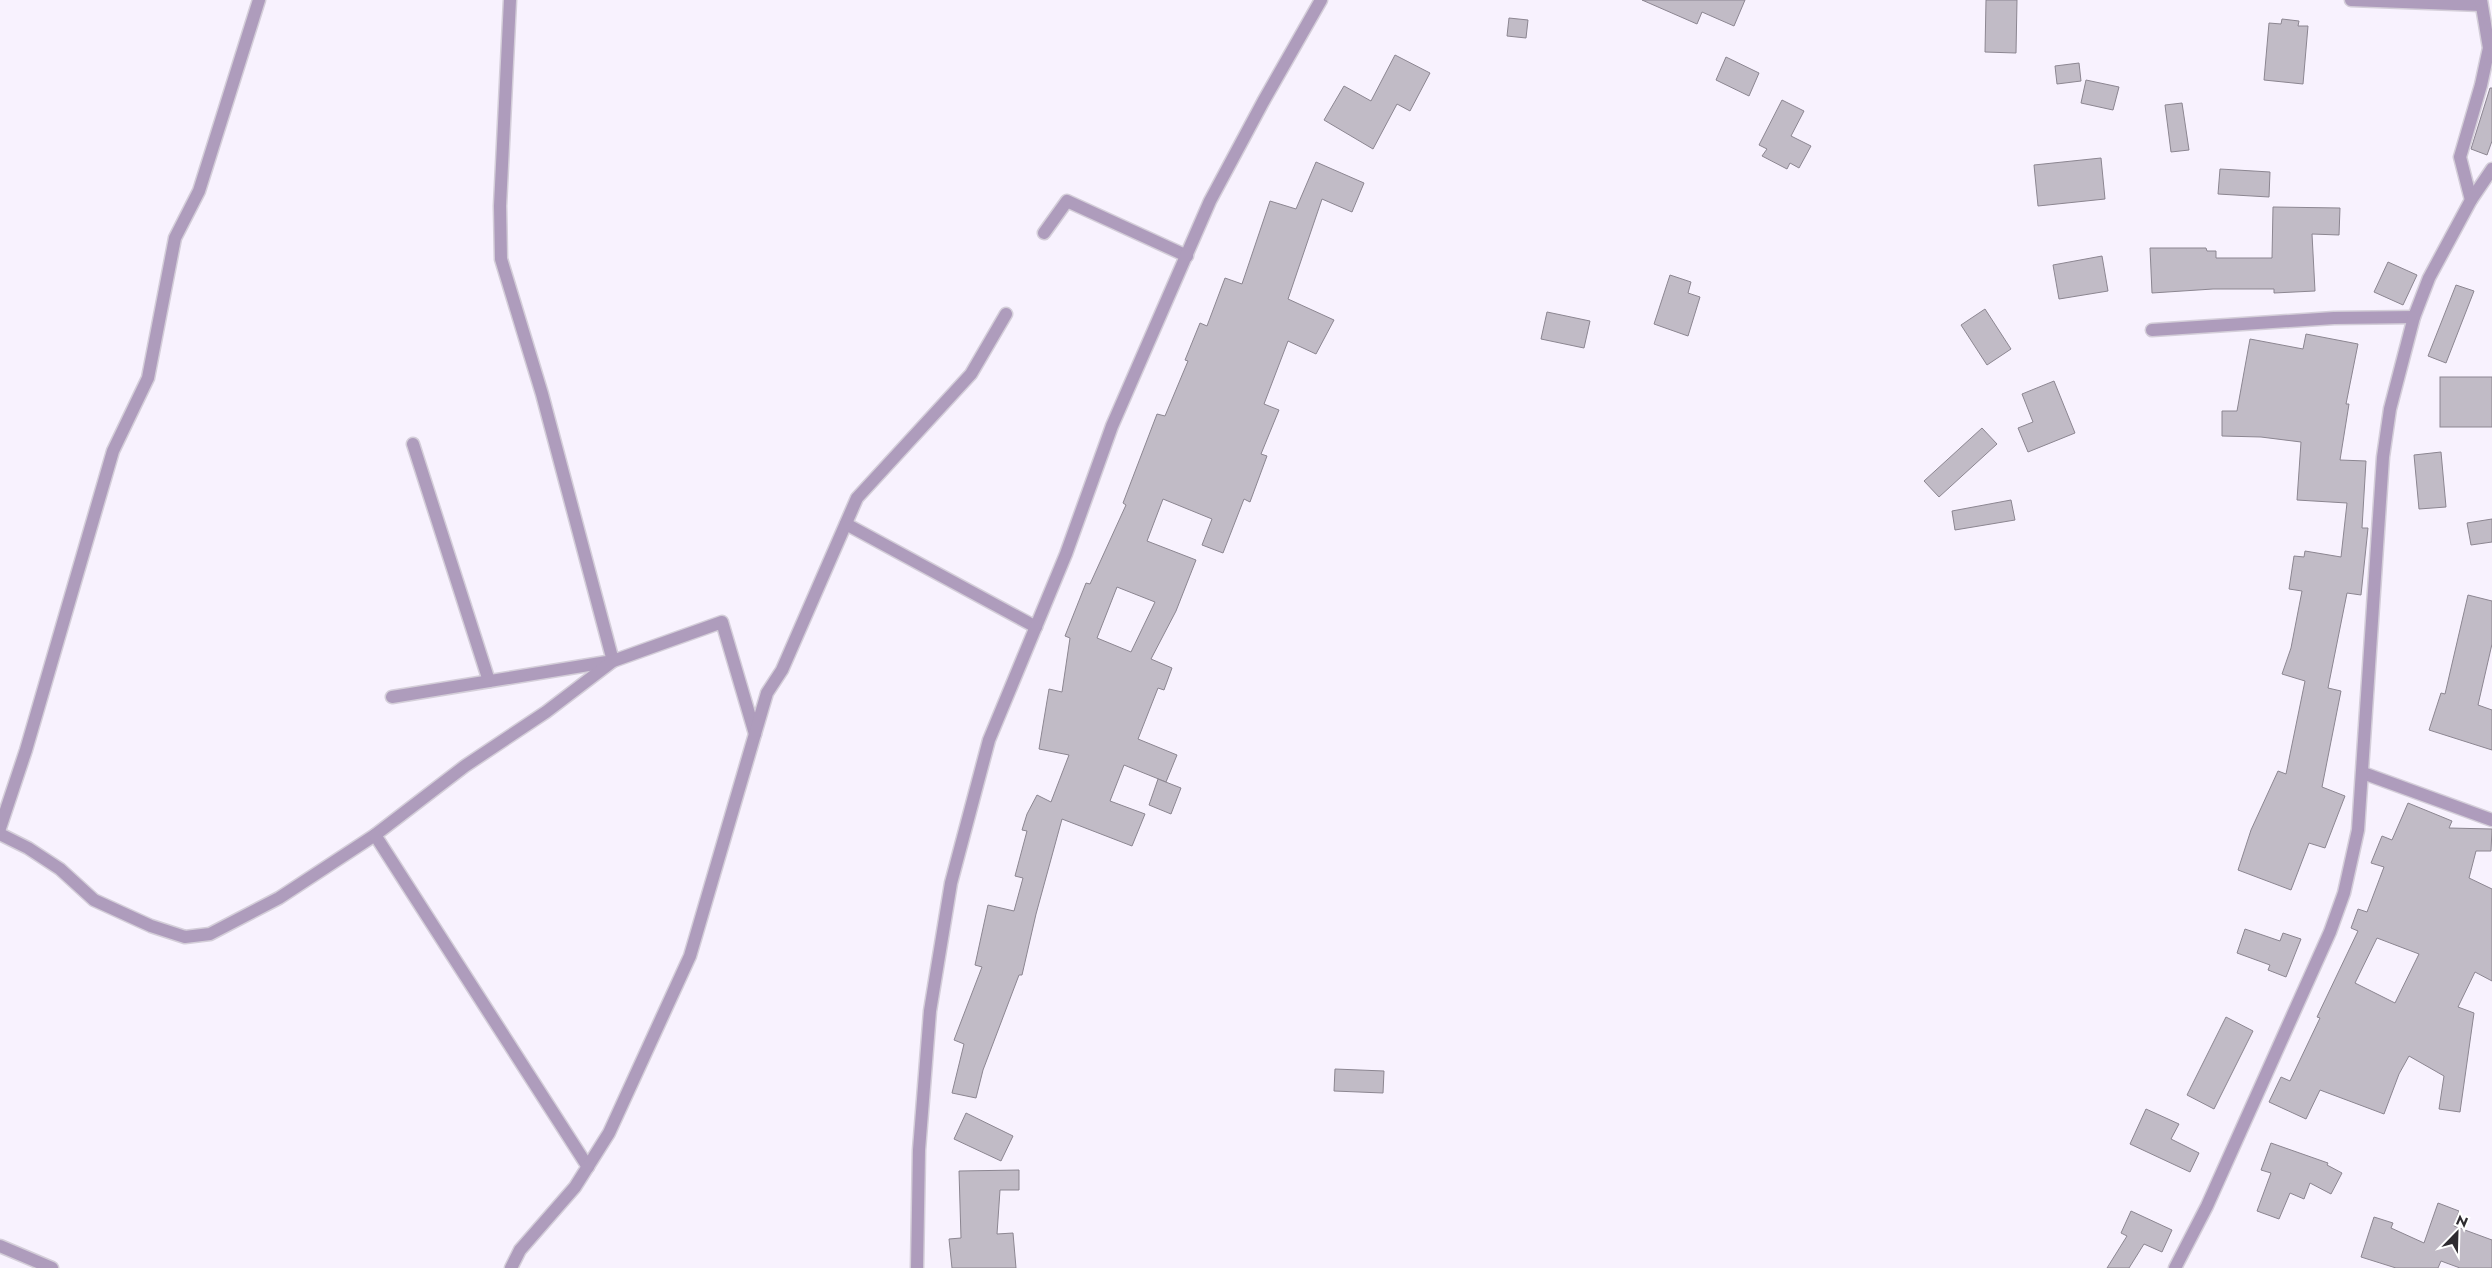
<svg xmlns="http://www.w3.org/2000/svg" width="2492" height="1268" font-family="Jost,sans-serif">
<rect width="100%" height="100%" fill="#f8f2fe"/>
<g fill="#c1bbc6" stroke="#8c8691" fill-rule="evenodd">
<polygon points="1642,0 1745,0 1734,26 1702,12 1697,24"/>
<polygon points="1986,0 2017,0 2016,53 1985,52"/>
<polygon points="1509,18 1528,20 1526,38 1507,36"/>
<polygon points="2282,19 2299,21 2298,26 2308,26 2303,84 2264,80 2269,23 2281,24"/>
<polygon points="1395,55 1430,73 1410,111 1397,104 1373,149 1324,120 1344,86 1371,101"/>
<polygon points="1726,57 1759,73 1749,96 1716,80"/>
<polygon points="2079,63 2081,81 2057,84 2055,66"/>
<polygon points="2086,80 2119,87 2113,110 2081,103"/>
<polygon points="2490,88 2492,88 2492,141 2487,155 2471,149"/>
<polygon points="1782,100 1804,111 1791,136 1811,146 1799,168 1790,163 1787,169 1762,156 1767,149 1759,145"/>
<polygon points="2182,103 2189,150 2171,152 2165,105"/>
<polygon points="2101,158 2105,199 2038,206 2034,165"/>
<path d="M1316 162 1364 183 1352 212 1322 199 1288 299 1334 320 1316 354 1288 341 1264 404 1279 410 1261 454 1267 456 1250 502 1244 499 1223 553 1202 545 1212 519 1163 499 1147 541 1196 560 1176 611 1151 659 1172 668 1164 690 1158 688 1138 739 1177 755 1166 782 1124 765 1110 801 1145 814 1132 846 1062 819 1036 914 1022 975H1019L983 1070 976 1098 952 1093 964 1044 954 1040 982 967 975 965 988 905 1014 911 1023 878 1015 876 1027 831 1022 830 1027 814 1037 795 1051 802 1069 755 1039 749 1049 689 1062 692 1070 638 1065 636 1086 583 1090 584 1126 505 1123 503 1157 414 1165 416 1188 361 1185 360 1200 323 1207 326 1225 278 1242 284 1270 201 1296 209ZM1117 587 1155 602 1131 652 1097 638Z"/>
<polygon points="2220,169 2270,172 2269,197 2218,194"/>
<polygon points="2273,207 2340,208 2339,235 2312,234 2315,291 2274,293 2274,289 2213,289 2152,293 2150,248 2206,248 2207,251 2216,251 2216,258 2272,258"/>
<polygon points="2102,256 2108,291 2059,299 2053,265"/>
<polygon points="2388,262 2417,275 2403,305 2374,292"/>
<polygon points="1670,275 1691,282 1688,293 1700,297 1688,336 1654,324"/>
<polygon points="2456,285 2474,291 2446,363 2428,356"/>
<polygon points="1985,309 2011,349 1987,365 1961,325"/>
<polygon points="1547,312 1590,321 1584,348 1541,339"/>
<polygon points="2306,334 2358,344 2346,404 2349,404 2340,460 2366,461 2362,528 2368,528 2361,595 2347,593 2328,688 2341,691 2322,787 2345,796 2325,848 2309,843 2291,890 2238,870 2251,830 2278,771 2286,774 2305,681 2282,674 2291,648 2302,591 2289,589 2294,556 2304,557 2305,551 2341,557 2347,503 2297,500 2301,442 2261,437 2222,436 2222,411 2237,411 2250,339 2303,349"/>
<rect x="2440" y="377" width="52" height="50"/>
<polygon points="2054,381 2075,433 2028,452 2018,428 2033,422 2022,394"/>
<polygon points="1982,428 1997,444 1939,497 1924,481"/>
<polygon points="2441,452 2446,507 2419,509 2414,455"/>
<polygon points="2011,500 2015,520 1955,530 1952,511"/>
<polygon points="2492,519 2492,542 2471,545 2467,523"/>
<polygon points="2468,595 2492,601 2492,644 2478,705 2492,710 2492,750 2429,730 2441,693 2445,694"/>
<polygon points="1158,779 1181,788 1171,814 1149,805"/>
<path d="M2408 803 2452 821 2449 828 2492 829 2491 851H2476L2469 878 2492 889V981L2475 972 2458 1007 2474 1013 2460 1112 2439 1109 2444 1076 2409 1056 2399 1074 2384 1114 2320 1090 2306 1119 2269 1102 2281 1077 2290 1081 2320 1018 2317 1017 2358 931 2351 928 2358 909 2367 912 2384 867 2371 863 2382 836 2392 840ZM2377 938 2419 954 2395 1003 2355 983Z"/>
<polygon points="2245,929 2280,941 2283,933 2301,939 2286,977 2268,970 2270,965 2237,953"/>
<polygon points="2226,1017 2253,1031 2214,1109 2187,1095"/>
<polygon points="1335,1069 1384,1071 1383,1093 1334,1091"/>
<polygon points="2146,1109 2179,1124 2171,1139 2199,1153 2190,1172 2130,1144"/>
<polygon points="966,1113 1013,1136 1001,1161 954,1139"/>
<polygon points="2271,1143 2328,1163 2327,1165 2342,1173 2331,1194 2310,1183 2304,1199 2290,1193 2279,1219 2257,1211 2271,1173 2261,1170"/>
<polygon points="1019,1170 1019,1190 1000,1190 997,1234 1013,1233 1016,1268 952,1268 949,1239 961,1238 959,1171"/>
<polygon points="2438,1203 2459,1211 2454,1226 2492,1240 2492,1268 2460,1268 2441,1261 2438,1268 2396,1268 2361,1257 2374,1217 2393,1223 2391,1228 2424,1243"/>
<polygon points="2131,1211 2172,1230 2162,1252 2144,1244 2129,1268 2107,1268 2127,1236 2121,1233"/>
</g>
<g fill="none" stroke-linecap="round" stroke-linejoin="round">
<g stroke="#d4ced9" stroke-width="15">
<g id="minor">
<polyline points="2351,0 2481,5"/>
<polyline points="2471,200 2460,157 2481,85 2489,48 2481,0"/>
<polyline points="1044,233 1067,201 1187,256"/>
<polyline points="2152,330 2334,318 2414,317"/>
<polyline points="413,444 489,681"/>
<polyline points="846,524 1036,627"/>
<polyline points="392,697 613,661 542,394 501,259 500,206 510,0"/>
<polyline points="2363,773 2492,820"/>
<polyline points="0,828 26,750 113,451 148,378 175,238 199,191 259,0"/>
<polyline points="0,834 28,848 60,869 94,900 151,926 185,937 210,934 279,898 375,835 465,766 546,712 613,661 722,622 755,734"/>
<polyline points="375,835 588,1167"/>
<polyline points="511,1268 520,1250 575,1187 609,1133 690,956 767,693 782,670 857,498 971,374 1006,314"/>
<polyline points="917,1268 919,1150 930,1011 951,883 989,740 1066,554 1112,426 1210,201 1263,102 1321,0"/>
</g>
</g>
<g stroke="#d4ced9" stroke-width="15">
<g id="tertiary">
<polyline points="0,1246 52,1268"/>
<polyline points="2175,1268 2207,1206 2330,932 2344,893 2358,830 2383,457 2390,409 2414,317 2429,278 2471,200 2492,169"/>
</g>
</g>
<use href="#minor" stroke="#ae9cbc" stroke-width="12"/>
<use href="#tertiary" stroke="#ae9cbc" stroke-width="12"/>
</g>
<g transform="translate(2457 1233) rotate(23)" stroke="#ffffff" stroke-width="4" paint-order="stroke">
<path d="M0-4L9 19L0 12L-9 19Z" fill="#2e2b30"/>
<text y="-8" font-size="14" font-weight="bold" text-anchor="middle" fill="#2e2b30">N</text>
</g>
</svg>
